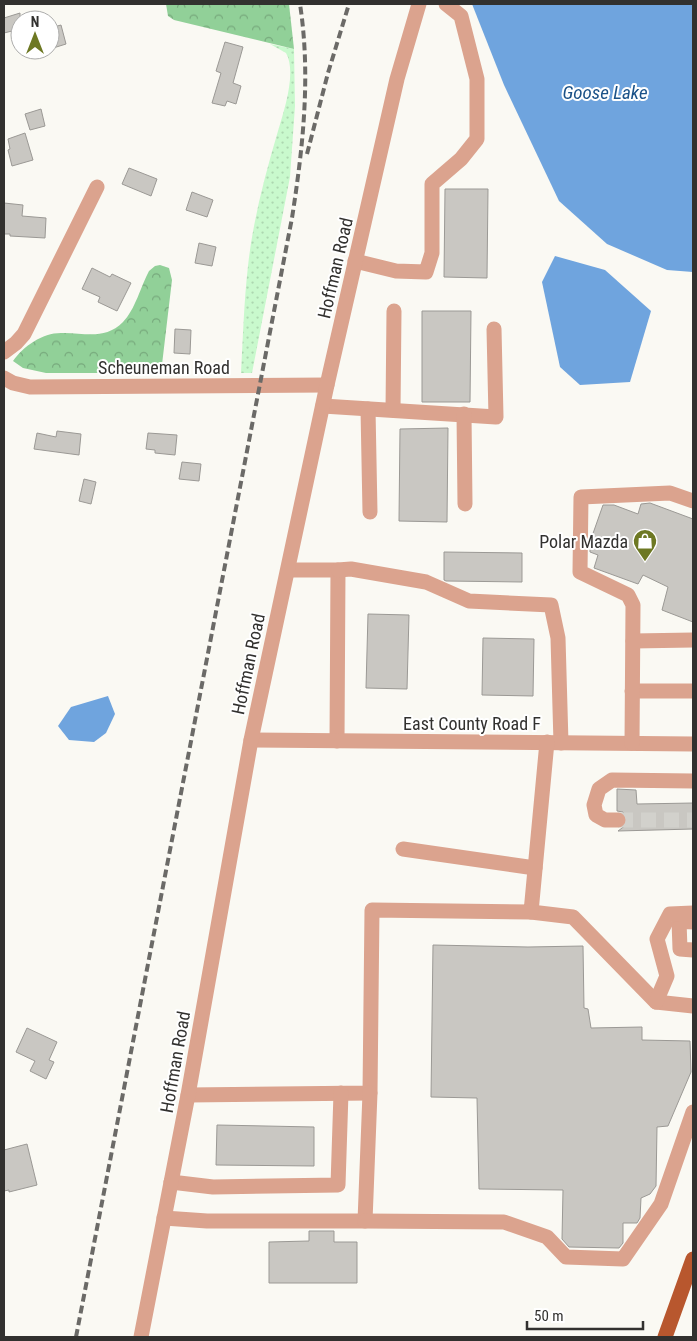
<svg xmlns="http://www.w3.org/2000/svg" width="697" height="1341" font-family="'Roboto Condensed',sans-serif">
<defs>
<pattern id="grass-dots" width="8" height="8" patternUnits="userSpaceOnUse" patternTransform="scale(1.25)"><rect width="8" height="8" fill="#c9f9cd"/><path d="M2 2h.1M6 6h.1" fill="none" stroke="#add6b0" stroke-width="1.8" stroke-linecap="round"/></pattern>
<pattern id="forest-crowns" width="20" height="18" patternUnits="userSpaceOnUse" patternTransform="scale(1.25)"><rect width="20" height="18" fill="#91d098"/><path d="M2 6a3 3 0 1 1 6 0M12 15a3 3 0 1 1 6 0" fill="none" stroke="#77a97c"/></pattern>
</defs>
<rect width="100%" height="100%" fill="#faf9f3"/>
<path fill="url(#grass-dots)" d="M270 44 294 49 295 106 290 177 252 373H241C243 337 244 301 248 266 253 220 265 175 278 131 284 111 297 72 286 53Z"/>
<g fill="url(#forest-crowns)">
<polygon points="166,4 289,4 294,49 174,20 168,16"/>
<path d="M160 265 169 268 172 280 161 373H46L23 368 13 361C24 346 42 333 61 333 83 332 104 341 123 322 135 310 141 286 149 271L155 266Z"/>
</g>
<g fill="#6fa4de">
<polygon points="472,4 693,4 693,272 667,270 607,244 559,201 504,85"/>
<polygon points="555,256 605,270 651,311 630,382 580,385 560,367 542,282"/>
<polygon points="108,696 115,714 106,733 94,742 69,740 58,726 71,707"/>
</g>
<g fill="#c9c7c2" stroke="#9b9995">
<polygon points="20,13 20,29 4,33 4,18"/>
<polygon points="61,25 66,44 50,49 50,28"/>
<polygon points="225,42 243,47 233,83 241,86 236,104 227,101 225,106 212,103 221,73 216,71"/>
<polygon points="41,109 45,126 30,130 25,114"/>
<polygon points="25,133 33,160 12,166 8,150 10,149 8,139"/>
<polygon points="129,168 157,179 151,196 122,184"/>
<polygon points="445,189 488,189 487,278 444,277"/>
<polygon points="192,192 213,200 207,217 186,210"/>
<polygon points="4,203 23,205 22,216 46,218 45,238 10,236 10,234 4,234"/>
<polygon points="199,243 216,247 212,266 195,263"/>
<polygon points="92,268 110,277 112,274 131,283 117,311 98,302 100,297 82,289"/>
<polygon points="422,311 471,311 470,402 422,402"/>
<polygon points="175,329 191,330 190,354 174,353"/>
<polygon points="448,428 447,522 399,521 400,429"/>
<polygon points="57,431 81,434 79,455 34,449 37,433 56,437"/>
<polygon points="148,433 177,435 175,455 155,453 155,450 146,449"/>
<polygon points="182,462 201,464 199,481 179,479"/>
<polygon points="84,479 96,482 91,504 79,501"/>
<polygon points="650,503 693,519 693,622 662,610 668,587 643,575 638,584 594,568 598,555 590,552 590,542 603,505 614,505 638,514 641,504"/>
<polygon points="444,552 522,553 522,582 446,581 444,580"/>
<polygon points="368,614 409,615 407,689 366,688"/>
<polygon points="483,638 534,639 533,696 482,695"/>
<polygon points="617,789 636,790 637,804 693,803 693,829 618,831 626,825 627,820 623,812 617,811"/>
<polygon points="433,945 528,947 583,946 584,1008 588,1009 591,1028 642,1027 642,1040 690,1041 691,1072 668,1126 657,1127 656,1186 650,1194 641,1198 640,1218 637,1223 623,1223 623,1243 619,1248 569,1247 562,1239 563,1190 479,1189 477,1098 431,1097"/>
<polygon points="27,1028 57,1042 49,1060 54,1062 46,1079 30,1071 35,1061 16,1052"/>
<polygon points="217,1125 314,1127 314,1166 216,1165"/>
<polygon points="27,1144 37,1185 9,1192 9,1190 4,1191 4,1150"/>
<polygon points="309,1231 334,1231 334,1242 357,1242 357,1283 269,1283 269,1242 309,1241"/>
</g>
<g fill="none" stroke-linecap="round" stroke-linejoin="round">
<polyline stroke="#d2d1cc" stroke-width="15" stroke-dasharray="15 8" stroke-linecap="butt" points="618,820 693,820"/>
<g stroke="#dba38e" stroke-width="15">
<polyline points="355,261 396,271 426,272 432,253 432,184 461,159 477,139 477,79 461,16 446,4"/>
<polyline points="4,352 16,343 24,334 97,187"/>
<polyline points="4,378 13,383 30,387 327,385"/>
<polyline points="323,406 496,417 494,329"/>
<polyline points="368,409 370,512"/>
<polyline points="393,410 394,311"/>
<polyline points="464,414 465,504"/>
<polyline points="288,570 338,570 337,741"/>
<polyline points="338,570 351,569 426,582 469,601 551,605 558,638 561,743"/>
<polyline points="633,641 693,640"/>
<polyline points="632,691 693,691"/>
<polyline points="251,740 693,744"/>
<polyline points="632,743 633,605 628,595 580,572 581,497 670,493 693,501"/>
<polyline points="618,820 605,820 596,815 594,805 599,789 612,780 693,781"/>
<polyline points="403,849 535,868"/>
<polyline points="531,912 573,917 656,1002 693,1006"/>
<polyline points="693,922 679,921 680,949 693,950"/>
<polyline points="656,1002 667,976 657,939 670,914 693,913"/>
<polyline points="188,1095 370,1093 372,910 531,912 547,742"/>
<polyline points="171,1182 213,1187 338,1185 341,1093"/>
<polyline points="164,1218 207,1221 365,1221 370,1093"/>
<polyline points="365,1221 504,1222 547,1237 566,1257 623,1259 661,1204 693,1112"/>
<polyline points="141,1337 188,1095 251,740 327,385 397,79 419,4"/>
</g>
<polyline stroke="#b8572e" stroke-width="15" points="665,1337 693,1259"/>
<g stroke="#6b6a67" stroke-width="4" stroke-dasharray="8 4" stroke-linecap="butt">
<polyline points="307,154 328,73 349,4"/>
<path d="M76 1337 292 218C303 147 311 76 300 4"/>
</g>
</g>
<defs>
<g id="shop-pin" transform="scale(1.25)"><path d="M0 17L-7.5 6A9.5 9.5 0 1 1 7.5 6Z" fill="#6d7823" stroke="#fff"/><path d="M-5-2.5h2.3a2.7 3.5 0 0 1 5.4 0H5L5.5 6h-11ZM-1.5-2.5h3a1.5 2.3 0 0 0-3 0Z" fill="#fff"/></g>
</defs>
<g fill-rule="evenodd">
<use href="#shop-pin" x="645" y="541"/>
</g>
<g text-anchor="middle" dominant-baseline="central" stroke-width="4" stroke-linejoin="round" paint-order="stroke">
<g font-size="18" fill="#32312f" stroke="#fff">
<text transform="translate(335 268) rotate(-77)">Hoffman Road</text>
<text x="164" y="367">Scheuneman Road</text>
<text transform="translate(248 664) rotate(-78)">Hoffman Road</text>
<text x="472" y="723">East County Road F</text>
<text transform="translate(175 1062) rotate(-80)">Hoffman Road</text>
</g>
<g font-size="18" fill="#32312f" stroke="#fff" text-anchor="end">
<text x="628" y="541">Polar Mazda</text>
</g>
<g font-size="19" font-style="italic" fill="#1b5288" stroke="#fff">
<text x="605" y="92">Goose Lake</text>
</g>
</g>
<rect width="697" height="1341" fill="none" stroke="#32312f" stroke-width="10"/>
<g transform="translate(35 35)"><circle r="24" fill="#ffffff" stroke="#adadac"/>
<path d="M0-4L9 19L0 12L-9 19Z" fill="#6d7823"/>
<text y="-8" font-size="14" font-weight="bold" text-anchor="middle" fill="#32312f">N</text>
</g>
<path d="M527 1321v8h116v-8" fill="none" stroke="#32312f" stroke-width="2.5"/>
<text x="534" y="1321" font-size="15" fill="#32312f" stroke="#ffffff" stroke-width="4" paint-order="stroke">50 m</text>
</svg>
